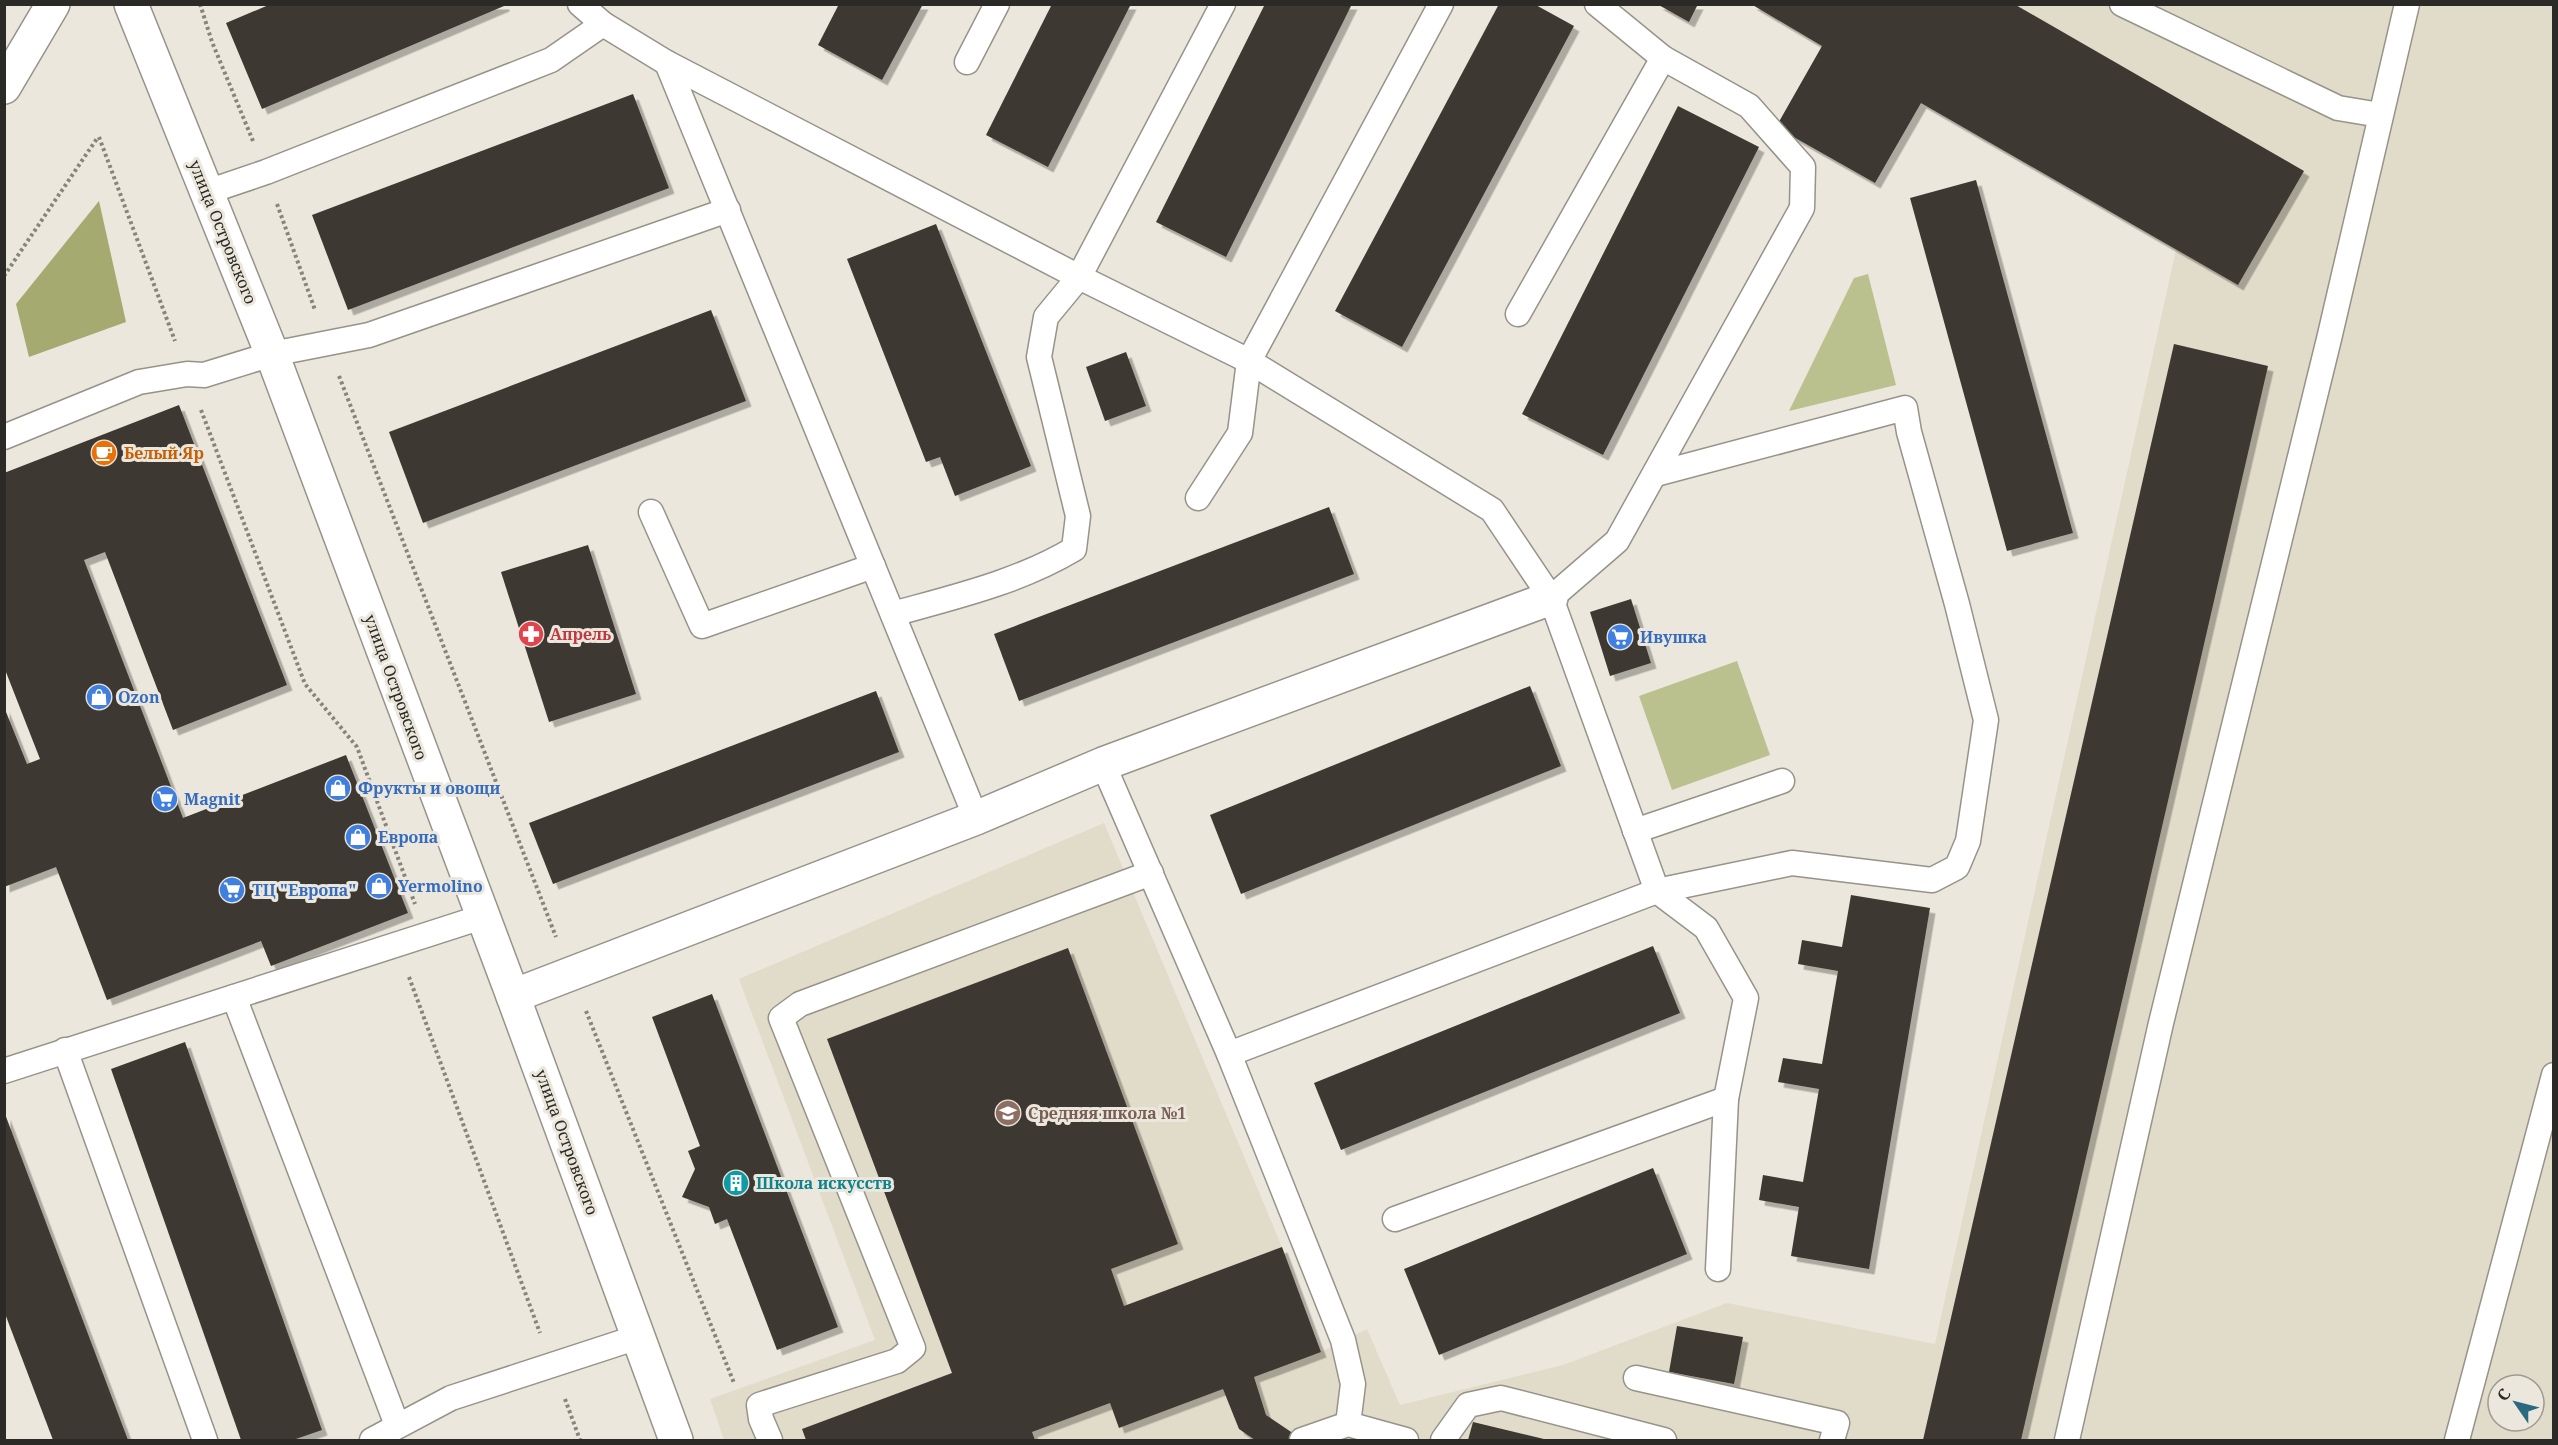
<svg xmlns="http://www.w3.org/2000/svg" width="2558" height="1445" font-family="'Noto Serif',serif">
<defs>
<filter id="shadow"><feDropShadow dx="5.5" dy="5.5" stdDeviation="0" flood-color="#0004"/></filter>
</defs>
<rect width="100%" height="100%" fill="#ebe7dc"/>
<path fill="#e1dbc9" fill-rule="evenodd" d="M1758 5H2553V1440H724L710 1399 875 1340 739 979 1104 823 1282 1247 1321 1352 1367 1329 1400 1405 1563 1365 1727 1303 1935 1344 2176 250 1822 46ZM2498 1385H2534V1421H2498Z"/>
<g fill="#bbc18e">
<polygon points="1868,274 1896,385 1789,411 1854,278"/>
<polygon points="1737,661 1770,755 1672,790 1639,696"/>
</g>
<polygon fill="#a4aa70" points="99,201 126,322 29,357 16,304"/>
<g fill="#3e3831" filter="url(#shadow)">
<polygon points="271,4 504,4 504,6 262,109 226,23"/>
<polygon points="839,4 923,4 882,80 818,45"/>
<polygon points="1052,4 1131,4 1048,167 986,135"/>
<polygon points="1265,4 1352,4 1226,257 1156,222"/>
<polygon points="1499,4 1534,4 1574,26 1402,347 1335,311"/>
<polygon points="1657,4 1698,4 1689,22"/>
<polygon points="1751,4 2014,4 2304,171 2238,285 1921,103 1875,183 1776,127 1822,46"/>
<polygon points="633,94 669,188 348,310 312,215"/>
<polygon points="1678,106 1759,147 1603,455 1522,414"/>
<polygon points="1976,180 2073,533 2007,551 1910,198"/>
<polygon points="936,224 1031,466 955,496 940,457 926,462 847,259"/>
<polygon points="711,310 746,401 423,523 389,432"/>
<polygon points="2174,344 2268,366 2021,1440 1923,1440"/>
<polygon points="1126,352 1146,406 1105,421 1086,367"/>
<polygon points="179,405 287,685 173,730 105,552 84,560 183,818 346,755 408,913 271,966 261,941 107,1000 56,867 4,887 4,707 27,764 40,759 4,667 4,473"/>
<polygon points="1329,507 1354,574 1019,701 994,634"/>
<polygon points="588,545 636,694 549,722 501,572"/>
<polygon points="1631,599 1651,663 1610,676 1590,612"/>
<polygon points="1530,686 1561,766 1241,894 1210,815"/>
<polygon points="876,691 899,752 553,884 529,823"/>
<polygon points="1851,895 1930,908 1869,1269 1791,1256 1799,1207 1759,1200 1763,1175 1803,1182 1819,1089 1778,1082 1783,1058 1822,1064 1838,971 1798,964 1802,940 1842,947"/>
<polygon points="1653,946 1680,1013 1341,1150 1314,1083"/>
<polygon points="1068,948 1178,1244 1111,1269 1124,1306 1282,1247 1321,1352 1254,1377 1266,1415 1303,1440 1255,1440 1239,1429 1223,1389 1119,1428 1110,1403 1032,1432 1035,1440 806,1440 802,1429 952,1373 827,1039"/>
<polygon points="712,994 838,1327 777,1350 727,1219 715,1224 709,1207 682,1197 695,1169 688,1151 700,1146 652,1017"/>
<polygon points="185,1042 322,1430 293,1440 241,1440 111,1069"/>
<polygon points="5,1114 128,1440 53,1440 4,1311"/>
<polygon points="1653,1168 1687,1254 1439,1355 1404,1269"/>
<polygon points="1677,1326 1743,1337 1734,1384 1669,1372"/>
<polygon points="1473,1422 1548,1440 1468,1440"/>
</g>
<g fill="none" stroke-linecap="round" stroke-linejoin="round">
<g stroke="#979389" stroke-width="27">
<g id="service">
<polyline points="580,4 603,24 667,63 1079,277 1249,361 1492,510 1551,598 1657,891 1706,928 1746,998 1726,1099 1718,1269"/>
<polyline points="2122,4 2338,108 2380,115"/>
<polyline points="967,62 997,4"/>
<polyline points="667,63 976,818"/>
<polyline points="207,192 266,172 551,60 603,24"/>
<polyline points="1518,314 1663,58"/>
<polyline points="4,437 139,382 187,374 204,375 272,354 369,335 728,210"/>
<polyline points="1198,498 1240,433 1249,361 1441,4"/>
<polyline points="651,512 702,626 873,566"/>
<polyline points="1551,598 1617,541 1802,208 1803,167 1749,106 1663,58 1597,4"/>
<path d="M893 614C954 597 1019 582 1074 549L1078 516 1039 357 1046 317 1079 277 1223 4"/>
<polyline points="1103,764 1229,1054 1343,1340 1353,1384 1348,1424"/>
<polyline points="1635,831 1782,781"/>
<polyline points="234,997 397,1425"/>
<polyline points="65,1050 205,1440"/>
<polyline points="1229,1054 1657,891 1792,863 1932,880 1957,867 1968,841 1986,720 1957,604 1909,432 1905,408 1656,474"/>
<polyline points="4,1071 482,917"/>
<polyline points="1395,1219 1726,1099"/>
<polyline points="1636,1378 1837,1423 1832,1440"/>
<polyline points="372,1440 451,1398 638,1337"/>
<polyline points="770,1440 761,1419 759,1405 897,1361 913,1348 781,1018 800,1004 1151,873"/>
<polyline points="1302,1440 1348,1424 1406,1440"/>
<polyline points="1443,1440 1468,1405 1501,1398 1664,1440"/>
<polyline points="2067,1440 2161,1023 2329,339 2407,4"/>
<polyline points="2457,1440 2554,1075"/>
</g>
</g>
<g stroke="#979389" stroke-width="36">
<polyline id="minor" points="513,996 976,818 1103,764 1551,598"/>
</g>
<g stroke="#979389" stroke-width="36">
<g id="tertiary">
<polyline points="131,4 272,354 513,996 676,1440"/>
<polyline points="4,87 53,4"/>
</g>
</g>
<g stroke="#87847d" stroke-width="4" stroke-dasharray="3 3" stroke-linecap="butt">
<polyline points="200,4 212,42 253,141"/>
<polyline points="99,137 175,341"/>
<polyline points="277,204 315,310"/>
<polyline points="4,276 98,137"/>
<polyline points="339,376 556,937"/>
<polyline points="201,410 305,684 357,747 415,904"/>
<polyline points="409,977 540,1333"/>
<polyline points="586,1011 734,1383"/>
<polyline points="565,1399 580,1440"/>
</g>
<use href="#service" stroke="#fff" stroke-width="24"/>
<use href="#minor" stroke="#fff" stroke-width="33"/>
<use href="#tertiary" stroke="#fff" stroke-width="33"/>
</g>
<defs>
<g id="cafe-disc" transform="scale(1.35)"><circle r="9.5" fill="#e8710a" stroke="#ebe7dc"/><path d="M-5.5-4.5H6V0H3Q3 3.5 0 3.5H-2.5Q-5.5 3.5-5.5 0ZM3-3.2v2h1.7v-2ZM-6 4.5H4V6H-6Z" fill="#fff"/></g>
<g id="pharmacy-disc" transform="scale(1.35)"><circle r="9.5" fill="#e0444e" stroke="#ebe7dc"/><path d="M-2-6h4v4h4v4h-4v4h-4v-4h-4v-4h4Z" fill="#fff"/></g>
<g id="supermarket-disc" transform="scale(1.35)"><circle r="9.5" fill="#3f7fe0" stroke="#ebe7dc"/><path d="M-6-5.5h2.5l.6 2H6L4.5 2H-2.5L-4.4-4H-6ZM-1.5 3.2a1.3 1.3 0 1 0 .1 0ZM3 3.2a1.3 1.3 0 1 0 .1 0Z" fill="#fff"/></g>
<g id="shop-disc" transform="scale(1.35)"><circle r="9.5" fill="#3f7fe0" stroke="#ebe7dc"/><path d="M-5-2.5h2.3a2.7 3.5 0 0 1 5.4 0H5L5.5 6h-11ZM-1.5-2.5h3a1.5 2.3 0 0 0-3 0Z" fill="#fff"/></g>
<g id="school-disc" transform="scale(1.35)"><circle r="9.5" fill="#8d6e63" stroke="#ebe7dc"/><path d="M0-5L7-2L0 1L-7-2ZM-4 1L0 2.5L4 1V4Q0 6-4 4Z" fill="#fff"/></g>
<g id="building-disc" transform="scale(1.35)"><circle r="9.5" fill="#0f9aa8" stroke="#ebe7dc"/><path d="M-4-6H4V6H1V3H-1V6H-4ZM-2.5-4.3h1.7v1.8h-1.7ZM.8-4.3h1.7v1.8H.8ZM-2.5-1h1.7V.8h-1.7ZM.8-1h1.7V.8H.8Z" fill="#fff"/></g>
</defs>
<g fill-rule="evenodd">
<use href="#cafe-disc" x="104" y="453"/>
<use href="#pharmacy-disc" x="531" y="634"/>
<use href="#supermarket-disc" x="1620" y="637"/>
<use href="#shop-disc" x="99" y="697"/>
<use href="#shop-disc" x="338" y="788"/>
<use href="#supermarket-disc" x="165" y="799"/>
<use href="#shop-disc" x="358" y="837"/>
<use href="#shop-disc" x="379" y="886"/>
<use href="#supermarket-disc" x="232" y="890"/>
<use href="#school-disc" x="1008" y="1113"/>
<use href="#building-disc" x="736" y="1183"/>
</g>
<g text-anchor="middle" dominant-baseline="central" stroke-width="6" stroke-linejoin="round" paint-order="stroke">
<g font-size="16" fill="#2c2a26" stroke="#ebe7dc">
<text transform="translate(223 232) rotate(68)">улица Островского</text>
<text transform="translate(396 687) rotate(70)">улица Островского</text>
<text transform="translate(567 1142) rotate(70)">улица Островского</text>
</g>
<g font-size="16" font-weight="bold" fill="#c56008" stroke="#ebe7dc" text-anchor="start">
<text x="124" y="453">Белый Яр</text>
</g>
<g font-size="16" font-weight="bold" fill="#be3a42" stroke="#ebe7dc" text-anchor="start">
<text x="550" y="634">Апрель</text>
</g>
<g font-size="16" font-weight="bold" fill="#366cbe" stroke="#ebe7dc" text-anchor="start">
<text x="1640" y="637">Ивушка</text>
<text x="118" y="697">Ozon</text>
<text x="358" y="788">Фрукты и овощи</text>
<text x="184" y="799">Magnit</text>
<text x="378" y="837">Европа</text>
<text x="398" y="886">Yermolino</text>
<text x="252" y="890">ТЦ "Европа"</text>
</g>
<g font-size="16" font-weight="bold" fill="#785e54" stroke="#ebe7dc" text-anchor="start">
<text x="1028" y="1113">Средняя школа №1</text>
</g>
<g font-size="16" font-weight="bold" fill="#0d838f" stroke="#ebe7dc" text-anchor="start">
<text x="756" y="1183">Школа искусств</text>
</g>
</g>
<rect width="2558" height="1445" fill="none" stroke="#2c2a26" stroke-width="12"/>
<g transform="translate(2516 1403) rotate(305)"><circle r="28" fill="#ebe7dc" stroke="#9f9b93" stroke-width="1.5"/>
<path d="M0-4.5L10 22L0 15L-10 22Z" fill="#2a697e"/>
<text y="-9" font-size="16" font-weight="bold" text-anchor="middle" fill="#2c2a26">С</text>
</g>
</svg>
